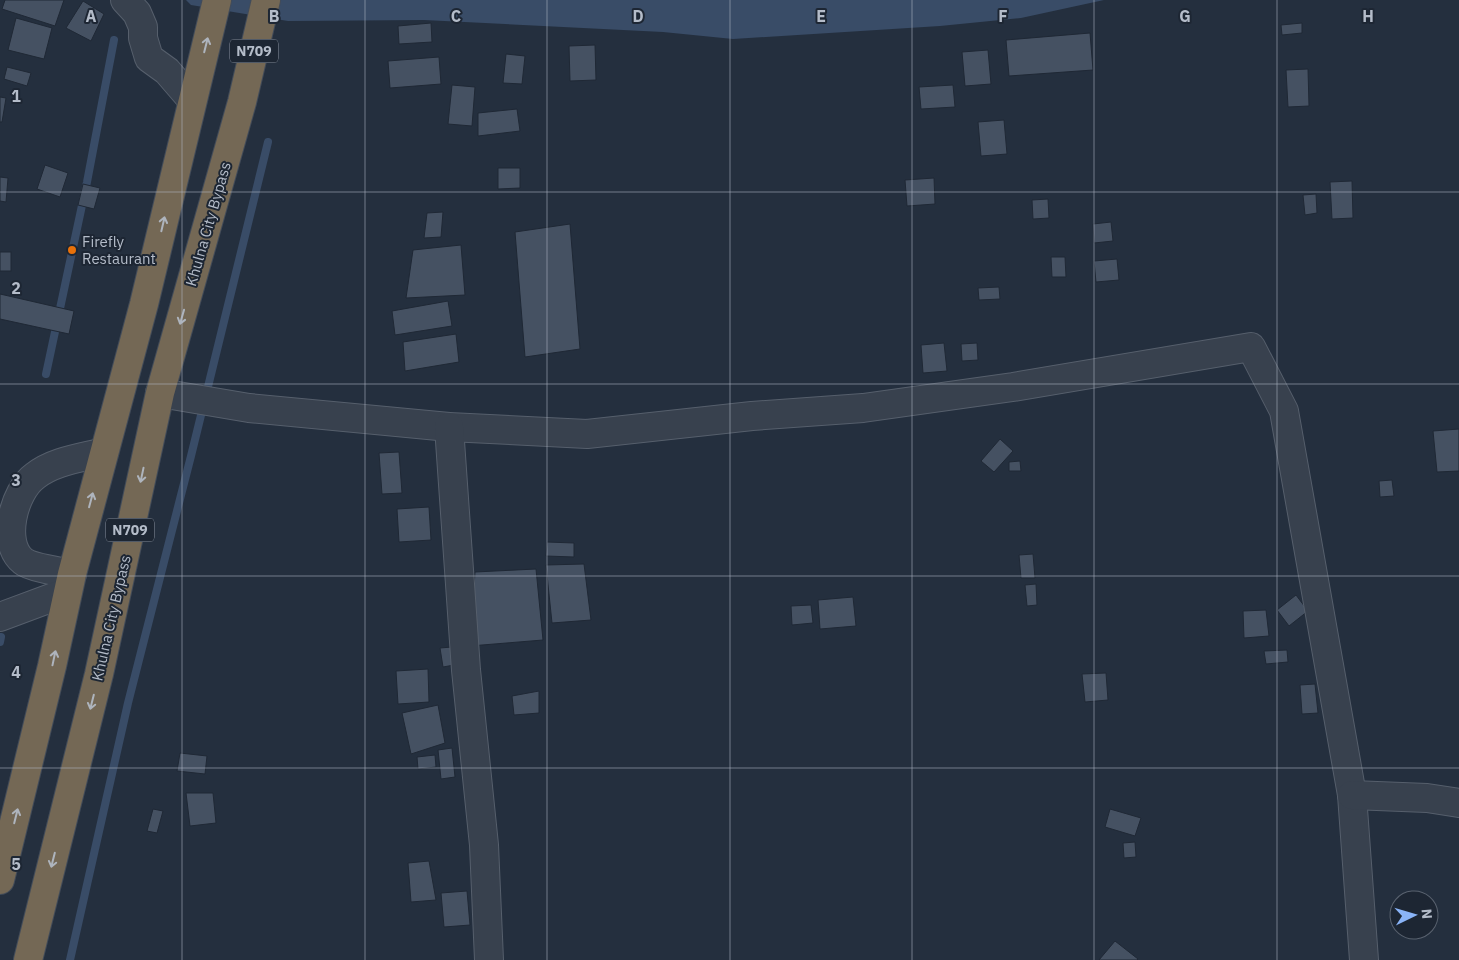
<svg xmlns="http://www.w3.org/2000/svg" width="1459" height="960" font-family="'IBM Plex Sans',sans-serif">
<rect width="100%" height="100%" fill="#242f3e"/>
<polygon fill="#394c67" points="186,0 1104,0 1021,18 940,26 733,39 663,32 424,20 288,21 191,5"/>
<g fill="none" stroke-linecap="round" stroke-linejoin="round">
<g stroke="#394c67" stroke-width="8">
<polyline points="46,374 87,182 114,40"/>
<polyline points="0,642 1,637"/>
<polyline points="70,960 128,703 191,456 268,142"/>
</g>
</g>
<g fill="#455162" stroke="#1f2835">
<polygon points="5,0 64,0 55,26 2,9"/>
<polygon points="83,1 104,14 91,41 66,28"/>
<polygon points="16,18 52,28 44,59 8,50"/>
<polygon points="431,23 432,42 399,44 398,26"/>
<polygon points="1302,23 1302,33 1282,35 1281,25"/>
<polygon points="1090,33 1093,70 1009,76 1006,40"/>
<polygon points="595,45 596,80 570,81 569,46"/>
<polygon points="988,50 991,84 965,86 962,52"/>
<polygon points="506,54 525,56 522,84 503,83"/>
<polygon points="439,57 441,84 390,88 388,61"/>
<polygon points="7,67 31,73 27,86 4,79"/>
<polygon points="1308,69 1309,106 1288,107 1286,70"/>
<polygon points="452,85 475,87 472,126 448,124"/>
<polygon points="953,85 955,107 921,109 919,87"/>
<polygon points="0,97 6,98 2,122 0,122"/>
<polygon points="517,109 520,131 478,136 478,113"/>
<polygon points="1004,120 1007,154 981,156 978,122"/>
<polygon points="45,165 68,173 60,197 37,189"/>
<polygon points="498,168 520,168 520,188 498,189"/>
<polygon points="0,177 8,178 6,202 0,201"/>
<polygon points="934,178 935,204 907,206 905,180"/>
<polygon points="1352,181 1353,218 1332,219 1330,182"/>
<polygon points="83,184 100,188 94,209 78,205"/>
<polygon points="1316,194 1317,213 1305,215 1303,195"/>
<polygon points="1048,199 1049,218 1033,219 1032,200"/>
<polygon points="443,212 441,237 424,238 427,213"/>
<polygon points="1111,222 1113,241 1094,243 1093,224"/>
<polygon points="570,224 580,349 525,357 515,232"/>
<polygon points="461,245 465,295 406,298 413,250"/>
<rect x="0" y="252" width="11" height="19"/>
<polygon points="1051,257 1065,257 1066,277 1052,277"/>
<polygon points="1117,259 1119,280 1096,282 1094,261"/>
<polygon points="999,287 1000,299 979,300 978,288"/>
<polygon points="0,294 74,311 69,334 0,319"/>
<polygon points="448,301 452,326 395,335 392,311"/>
<polygon points="456,334 459,362 405,371 403,342"/>
<polygon points="944,343 947,371 923,373 921,345"/>
<polygon points="977,343 978,360 962,361 961,344"/>
<polygon points="1459,429 1459,471 1437,472 1433,431"/>
<polygon points="1000,439 1013,451 994,472 981,461"/>
<polygon points="399,452 402,493 382,494 379,453"/>
<polygon points="1020,461 1021,471 1009,471 1009,462"/>
<polygon points="1392,480 1394,496 1380,497 1379,481"/>
<polygon points="429,507 431,540 399,542 397,509"/>
<polygon points="547,542 574,543 574,557 546,556"/>
<polygon points="1033,554 1035,578 1021,578 1019,555"/>
<polygon points="584,564 591,620 552,623 546,565"/>
<polygon points="536,569 543,640 470,646 475,572"/>
<polygon points="1036,584 1037,605 1027,606 1025,585"/>
<polygon points="1296,595 1308,611 1289,626 1277,610"/>
<polygon points="853,597 856,626 820,629 818,600"/>
<polygon points="811,605 813,623 792,625 791,606"/>
<polygon points="1266,610 1269,636 1244,638 1243,611"/>
<polygon points="452,647 454,665 443,667 440,648"/>
<polygon points="1287,650 1288,662 1266,664 1264,651"/>
<polygon points="428,669 429,702 398,704 396,671"/>
<polygon points="1106,673 1108,700 1085,702 1082,674"/>
<polygon points="1315,684 1318,713 1302,714 1300,685"/>
<polygon points="539,691 539,713 514,715 512,696"/>
<polygon points="438,705 445,743 411,754 402,713"/>
<polygon points="452,748 455,777 441,779 438,750"/>
<polygon points="180,753 207,756 205,774 177,771"/>
<polygon points="435,755 436,767 418,769 417,757"/>
<polygon points="186,793 213,793 216,823 190,826"/>
<polygon points="153,809 163,811 157,833 147,831"/>
<polygon points="1110,809 1141,818 1135,836 1105,827"/>
<polygon points="1135,842 1136,857 1124,858 1123,843"/>
<polygon points="429,861 436,900 411,902 408,863"/>
<polygon points="467,891 470,925 444,927 441,893"/>
<polygon points="1115,941 1138,959 1137,960 1099,960"/>
</g>
<g fill="none" stroke-linecap="round" stroke-linejoin="round">
<g stroke="#565f6c" stroke-width="30">
<g id="minor">
<polyline points="125,0 137,13 143,27 143,38 149,58 167,71 192,100"/>
<polyline points="160,393 249,408 449,427 587,434 752,416 863,408 1013,387 1251,347 1284,411 1352,795 1364,960"/>
<polyline points="449,427 466,670 484,845 489,960"/>
<path d="M72 574C61 572 30 567 23 561 0 543 14 491 35 476 54 461 81 458 104 452"/>
<polyline points="0,617 67,592"/>
<polyline points="1352,795 1427,798 1459,803"/>
</g>
</g>
<g stroke="#434c59" stroke-width="30">
<g id="highway">
<polyline points="0,880 52,666 72,574 144,304 217,0"/>
<polyline points="28,960 99,674 160,393 242,102 266,0"/>
</g>
</g>
<use href="#minor" stroke="#38414e" stroke-width="28"/>
<use href="#highway" stroke="#746855" stroke-width="28"/>
</g>
<defs><path id="oneway-shaft" d="M-6 0H5M1.5-3L5.5 0L1.5 3" fill="none" stroke-width="1.6" stroke-linecap="round" stroke-linejoin="round" transform="scale(1.25)"/></defs>
<g stroke="#aeb4bd">
<use href="#oneway-shaft" transform="translate(206 45) rotate(-76)"/>
<use href="#oneway-shaft" transform="translate(163 224) rotate(-77)"/>
<use href="#oneway-shaft" transform="translate(182 317) rotate(106)"/>
<use href="#oneway-shaft" transform="translate(142 475) rotate(102)"/>
<use href="#oneway-shaft" transform="translate(91 500) rotate(-75)"/>
<use href="#oneway-shaft" transform="translate(54 658) rotate(-78)"/>
<use href="#oneway-shaft" transform="translate(92 702) rotate(104)"/>
<use href="#oneway-shaft" transform="translate(16 816) rotate(-76)"/>
<use href="#oneway-shaft" transform="translate(53 860) rotate(104)"/>
</g>
<path fill="none" stroke="#b4bcc9" stroke-width="1" stroke-opacity="0.55" d="M182 0V960M365 0V960M547 0V960M730 0V960M912 0V960M1094 0V960M1277 0V960M0 192H1459M0 384H1459M0 576H1459M0 768H1459"/>
<circle fill="#e8710a" stroke="#1d2633" stroke-width="2" cx="72" cy="250" r="5"/>
<g text-anchor="middle" dominant-baseline="central" stroke-width="4" stroke-linejoin="round" paint-order="stroke">
<g fill="#1d2633" stroke="#878f9c" stroke-width="1">
<rect x="230" y="39.5" width="48" height="23" rx="4"/>
<rect x="106" y="518.5" width="48" height="23" rx="4"/>
</g>
<g font-size="14" font-weight="bold" fill="#b4bcc9">
<text x="254" y="51">N709</text>
<text x="130" y="530">N709</text>
</g>
<g font-size="15" fill="#b4bcc9" stroke="#1d2633">
<text transform="translate(208 224) rotate(-74)">Khulna City Bypass</text>
<text transform="translate(111 618) rotate(-77)">Khulna City Bypass</text>
</g>
<g font-size="15" fill="#b4bcc9" stroke="#1d2633" text-anchor="start">
<text x="82" y="241">Firefly<tspan x="82" dy="17">Restaurant</tspan></text>
</g>
</g>
<g font-size="16" text-anchor="middle" font-weight="bold" fill="#b4bcc9" stroke="#1d2633" stroke-width="4" stroke-linejoin="round" paint-order="stroke">
<text x="91" y="22">A</text>
<text x="274" y="22">B</text>
<text x="456" y="22">C</text>
<text x="638" y="22">D</text>
<text x="821" y="22">E</text>
<text x="1003" y="22">F</text>
<text x="1185" y="22">G</text>
<text x="1368" y="22">H</text>
<text x="16" y="102">1</text>
<text x="16" y="294">2</text>
<text x="16" y="486">3</text>
<text x="16" y="678">4</text>
<text x="16" y="870">5</text>
</g>
<g transform="translate(1414 915) rotate(85)"><circle r="24" fill="#1d2633" stroke="#59626f"/>
<path d="M0-4L9 19L0 12L-9 19Z" fill="#8ab4f8"/>
<text y="-8" font-size="14" font-weight="bold" text-anchor="middle" fill="#b4bcc9">N</text>
</g>
</svg>
